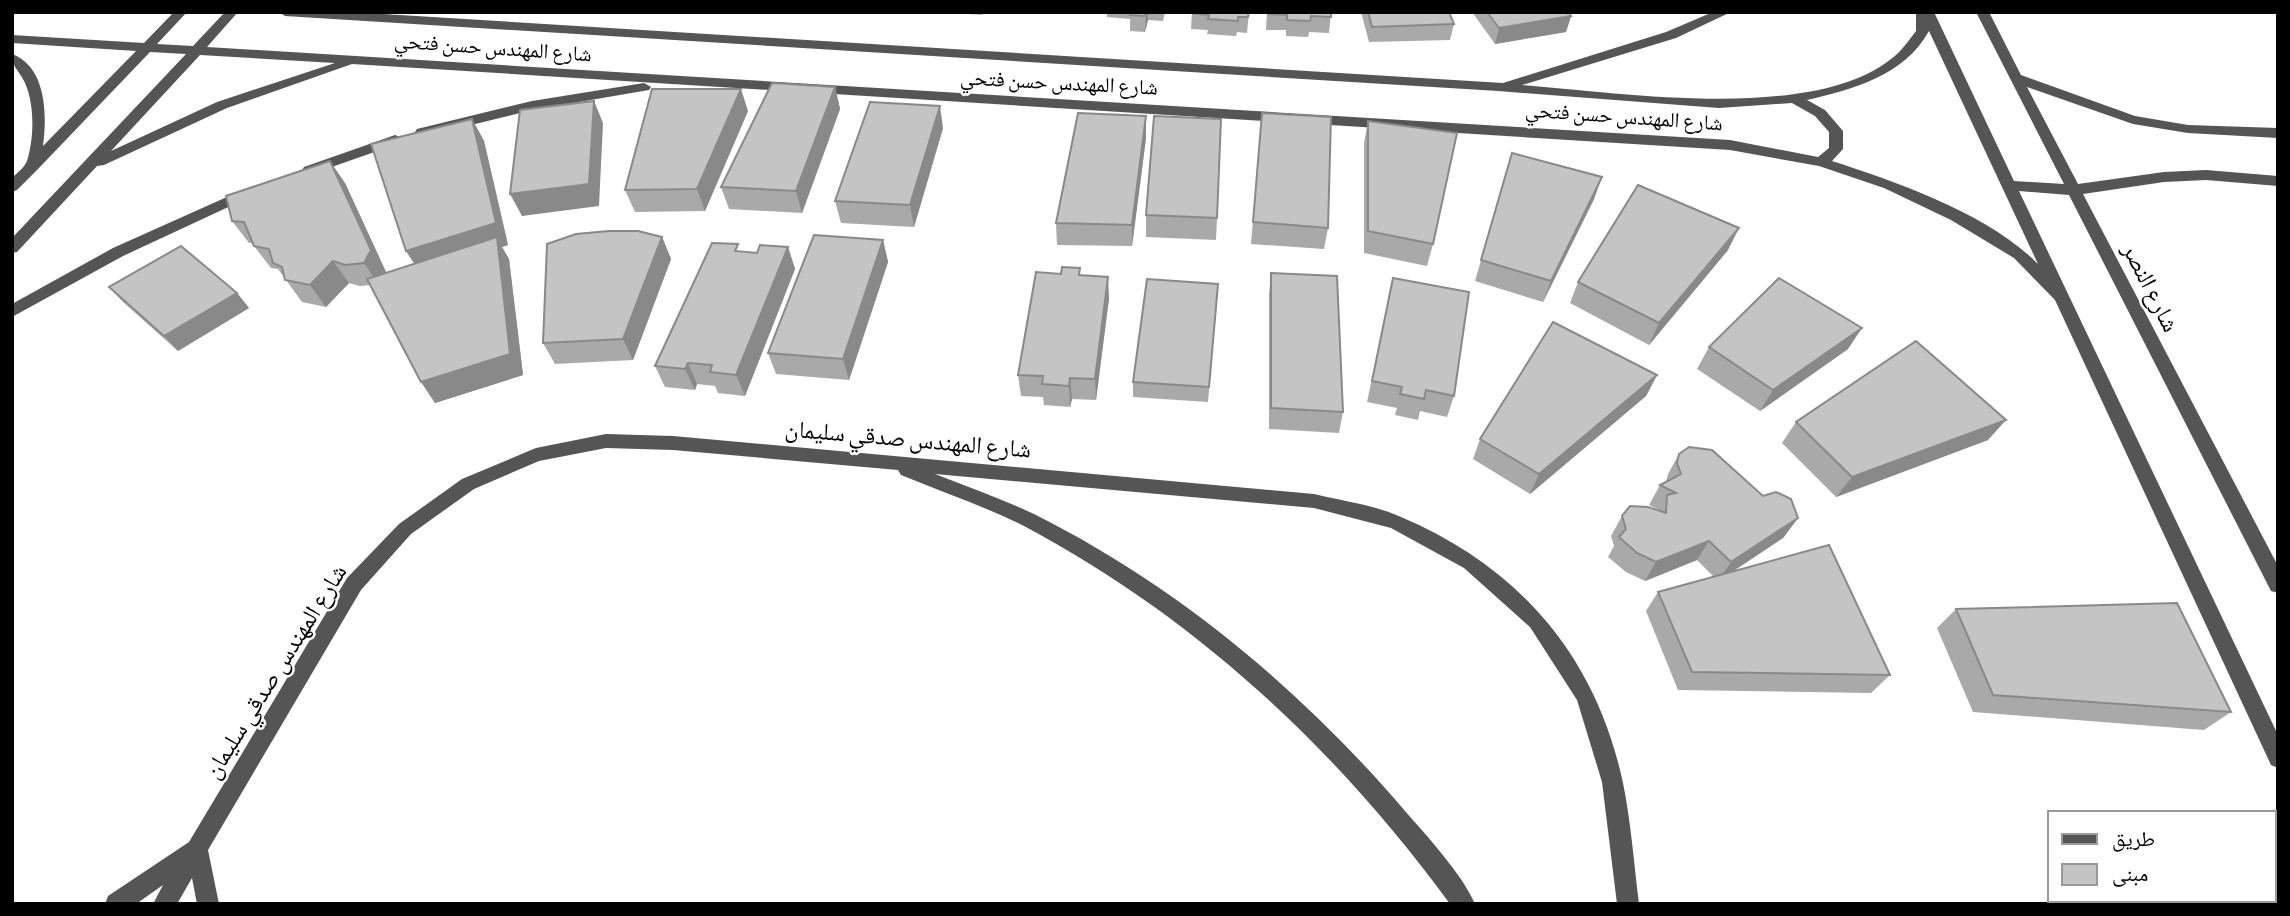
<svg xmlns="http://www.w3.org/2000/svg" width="2290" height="916" font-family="'Alegreya Sans','Noto Naskh Arabic',sans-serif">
<rect width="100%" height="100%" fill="#fff"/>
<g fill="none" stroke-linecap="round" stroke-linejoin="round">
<g fill="#555" fill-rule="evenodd">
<path d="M174 12H187L157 44 193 46 225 12H238L207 47 1730 140 1818 157 1829 148V132L1815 116 1792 103 1719 108 1498 91 285 16 279 12H351L1503 83 1666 32 1713 12H1731L1676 38 1522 85C1620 92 1810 123 1891 59 1901 52 1909 40 1916 31V12H1934L2014 181 2064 184 1976 12H1989L2021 75 2135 116 2188 125 2278 128V138L2188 133 2133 124 2027 87 2078 184 2164 172 2206 170 2278 176V186L2206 180 2164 182 2083 194 2278 566V593L2271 591 2069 195 2019 191 2278 735V768L2271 765 2055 300 2014 258 1951 220 1884 188 1819 166 1730 150 352 64 227 108 104 165 97 166 17 252 12 253V238L186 54 150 52 38 169 17 190 12 192V178C17 173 24 168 27 161 34 139 35 105 25 83 20 71 12 68 12 54 47 67 47 116 43 146L136 51 12 43V35L144 43ZM1929 31 2038 264C1989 214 1897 182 1832 161L1843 149V131L1825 110 1807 100C1853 89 1904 76 1929 31ZM200 55 335 63 217 102 111 151Z"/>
<polygon points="644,83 651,87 649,90 532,110 422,137 415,132 417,129 532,101"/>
<polygon points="395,135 400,137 400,143 309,175 302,170 304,167"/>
<polygon points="247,188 254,193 252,196 123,256 12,317 12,304 113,248"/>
<path d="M606 434 673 436 1314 494C1342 501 1375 505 1401 517 1519 567 1596 656 1623 783 1631 822 1634 864 1639 904H1617L1602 782 1577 700 1530 627 1464 568 1391 528 1314 508 935 474C968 487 1002 499 1034 514 1176 585 1302 690 1405 811 1426 835 1463 875 1475 904H1450C1336 748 1195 617 1024 526 984 506 942 492 901 475L898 470 673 450 606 448 539 461 474 489 411 534 361 590 208 850 219 904H197L192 878 177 904H153L163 885 136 904H105L108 896 189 842 347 578 399 524 462 479 536 448Z"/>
</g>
</g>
<g fill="#a9a9a9">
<polygon points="941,12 983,12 982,15"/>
<polygon points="1107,12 1165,12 1163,21 1148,20 1145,32 1130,31 1130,19 1107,17"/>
<polygon points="1192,12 1249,12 1247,33 1237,32 1236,36 1207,34 1208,30 1191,29"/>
<polygon points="1267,12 1331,12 1329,33 1309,32 1308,37 1286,36 1286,30 1266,30"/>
<polygon points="1361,12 1449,12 1454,24 1450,40 1369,42"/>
<polygon points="1472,12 1568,12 1571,16 1566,32 1495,44"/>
<polygon points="835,87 840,109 802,213 729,209 721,187"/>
<polygon points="748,111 705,211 635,212 625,190"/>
<polygon points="1262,113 1328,228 1324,249 1251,244"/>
<polygon points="1146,116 1146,138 1132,246 1057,245 1056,223"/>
<polygon points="472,119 484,141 508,245 502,247 509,259 523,375 435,403 370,285 360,286 349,283 326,307 302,302 278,269 271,268 254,246 253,243 249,243 232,221 345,183 386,272 385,273 415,264 406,251"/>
<polygon points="1368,121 1433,244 1427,266 1364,253 1364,143"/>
<polygon points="943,128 914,227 841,223 835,201"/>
<polygon points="1512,153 1594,199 1543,302 1475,281"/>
<polygon points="1146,215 1217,218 1216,240 1146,237"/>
<polygon points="662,237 671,259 633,360 555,364 543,343"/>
<polygon points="883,240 888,262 849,380 776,374 768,353"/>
<polygon points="788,247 795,269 745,396 718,393 715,386 697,384 695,390 665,387 655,366 741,251 757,253"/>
<polygon points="1728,250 1649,345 1570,303 1578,282"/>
<polygon points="1080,268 1080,275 1109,298 1096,400 1072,399 1070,407 1044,405 1043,397 1021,396 1018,375 1061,274"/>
<polygon points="1271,273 1343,412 1339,433 1269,429 1269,294"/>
<polygon points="1393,278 1454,396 1447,417 1420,411 1418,420 1395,415 1397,408 1367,402"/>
<polygon points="1218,284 1208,402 1133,397 1133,382"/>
<polygon points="109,287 237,293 249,308 178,351 123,302"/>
<polygon points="1709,347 1848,349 1760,411 1697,369"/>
<polygon points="1657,375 1646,396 1530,494 1473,459 1480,439"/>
<polygon points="1796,422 1988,440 1836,497 1782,443"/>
<polygon points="1679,454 1763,496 1798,518 1783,538 1732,572 1890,675 1871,693 1678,690 1646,611 1658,592 1714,577 1697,560 1645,581 1626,572 1608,557 1614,546 1611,536 1622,516 1659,510 1649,505 1660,485 1666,482 1668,474"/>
<polygon points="1956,609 2231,712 2204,730 1973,712 1937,628"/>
</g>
<g fill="#898989">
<polygon points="1146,12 1148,12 1148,20 1145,32"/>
<polygon points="1571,16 1566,32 1495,44 1499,28"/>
<polygon points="835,87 840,109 802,213 796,191"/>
<polygon points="741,89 748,111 705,211 697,189"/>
<polygon points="594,101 603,123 599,206 522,216 510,194"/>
<polygon points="940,106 943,128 914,227 910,205"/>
<polygon points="1146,116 1146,138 1132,246 1132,225"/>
<polygon points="472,119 484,141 508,245 502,247 509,259 523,375 435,403 421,382 420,272 406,251"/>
<polygon points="330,161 345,183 386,272 379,285 364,263"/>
<polygon points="1602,177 1594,199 1543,302 1551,281"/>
<polygon points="1739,228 1728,250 1649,345 1659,323"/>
<polygon points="662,237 671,259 633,360 623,339"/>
<polygon points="883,240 888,262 849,380 843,359"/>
<polygon points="788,247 795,269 745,396 736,375"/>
<polygon points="333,261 349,283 326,307 310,285"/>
<polygon points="1108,277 1109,298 1096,400 1095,379"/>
<polygon points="237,293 249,308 178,351 164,336"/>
<polygon points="1862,328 1848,349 1760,411 1773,390"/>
<polygon points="688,363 697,384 695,390 685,369"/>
<polygon points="1657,375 1646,396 1530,494 1539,474"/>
<polygon points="1070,378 1072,399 1070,407 1069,386"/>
<polygon points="2006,420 1988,440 1836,497 1852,477"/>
<polygon points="1798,518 1783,538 1718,581 1731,562"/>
<polygon points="1709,541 1697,560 1645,581 1656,562"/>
</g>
<g fill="#c4c4c4" stroke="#898989" stroke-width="2">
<polygon points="1130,12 1146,12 1145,16 1130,15"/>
<polygon points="1192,12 1249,12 1248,17 1238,17 1238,21 1208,19 1209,15 1192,13"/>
<polygon points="1268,12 1331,12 1331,17 1311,16 1310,21 1287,20 1287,15 1268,14"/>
<polygon points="1368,12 1449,12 1454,24 1372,27"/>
<polygon points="1487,12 1568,12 1571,16 1499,28"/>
<polygon points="772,83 835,87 796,191 721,187"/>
<polygon points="652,89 741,89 697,189 625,190"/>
<polygon points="594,101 589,184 510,194 520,110"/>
<polygon points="870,102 940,106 910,205 835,201"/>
<polygon points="1078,113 1146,116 1132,225 1056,223"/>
<polygon points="1262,113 1331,117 1328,228 1253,222"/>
<polygon points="1154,116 1221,119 1217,218 1146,215"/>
<polygon points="472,119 496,223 406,251 371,144"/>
<polygon points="1368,121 1457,133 1433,244 1368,231"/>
<polygon points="1512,153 1602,177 1551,281 1481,260"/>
<polygon points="330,161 371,250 364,263 345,265 333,261 310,285 285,280 282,267 273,263 269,249 254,246 244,222 232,221 226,196"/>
<polygon points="1638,185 1739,228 1659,323 1578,282"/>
<polygon points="609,231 638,231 662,237 623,339 543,343 547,244 576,234"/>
<polygon points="814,235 883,240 843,359 768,353"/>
<polygon points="497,237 510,354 421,382 367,279"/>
<polygon points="712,243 738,244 735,251 757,253 760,245 788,247 736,375 710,372 712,365 688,363 685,369 655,366"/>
<polygon points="181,246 237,293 164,336 109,287"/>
<polygon points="1062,267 1080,268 1079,275 1108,277 1095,379 1070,378 1069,386 1042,384 1043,376 1018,375 1036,272 1061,274"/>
<polygon points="1271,273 1337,276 1343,412 1271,408"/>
<polygon points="1393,278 1469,292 1454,396 1426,390 1424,399 1400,394 1402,387 1372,381"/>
<polygon points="1779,278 1862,328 1773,390 1709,347"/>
<polygon points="1147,279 1218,284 1209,387 1133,382"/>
<polygon points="1553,322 1657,375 1539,474 1480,439"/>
<polygon points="1916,341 2006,420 1852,477 1796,422"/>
<polygon points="1689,447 1712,450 1763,496 1776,492 1791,499 1798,518 1731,562 1709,541 1656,562 1637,553 1619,537 1626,529 1622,516 1630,506 1648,507 1666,513 1667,495 1676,493 1660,485 1681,474 1677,463 1679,454"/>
<polygon points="1829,545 1890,675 1692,672 1658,592"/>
<polygon points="2177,603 2231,712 1993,695 1956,609"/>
</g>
<g text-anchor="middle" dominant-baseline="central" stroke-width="5" stroke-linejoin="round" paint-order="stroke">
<g font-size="21" fill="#000" stroke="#fff">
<text transform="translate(493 48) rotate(4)">شارع المهندس حسن فتحي</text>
<text transform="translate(1059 83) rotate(3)">شارع المهندس حسن فتحي</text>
<text transform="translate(1624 117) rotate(4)">شارع المهندس حسن فتحي</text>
</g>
<g font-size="24" fill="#000" stroke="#fff">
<text transform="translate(2150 288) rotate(63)">شارع النصر</text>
<text transform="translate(908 440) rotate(5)">شارع المهندس صدقي سليمان</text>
<text transform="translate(276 672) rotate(-58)">شارع المهندس صدقي سليمان</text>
</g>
</g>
<rect width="2290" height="916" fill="none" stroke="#000000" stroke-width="28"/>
<rect x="2048" y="811" width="228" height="91" fill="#ffffff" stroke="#999999" stroke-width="2"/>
<rect x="2062" y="834" width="35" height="10" fill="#555555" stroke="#999999" stroke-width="2"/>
<text x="2112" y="846" font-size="21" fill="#000000">طريق</text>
<rect x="2062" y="864" width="35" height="21" fill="#c4c4c4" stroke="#999999" stroke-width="2"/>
<text x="2112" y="881" font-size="21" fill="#000000">مبنى</text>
</svg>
